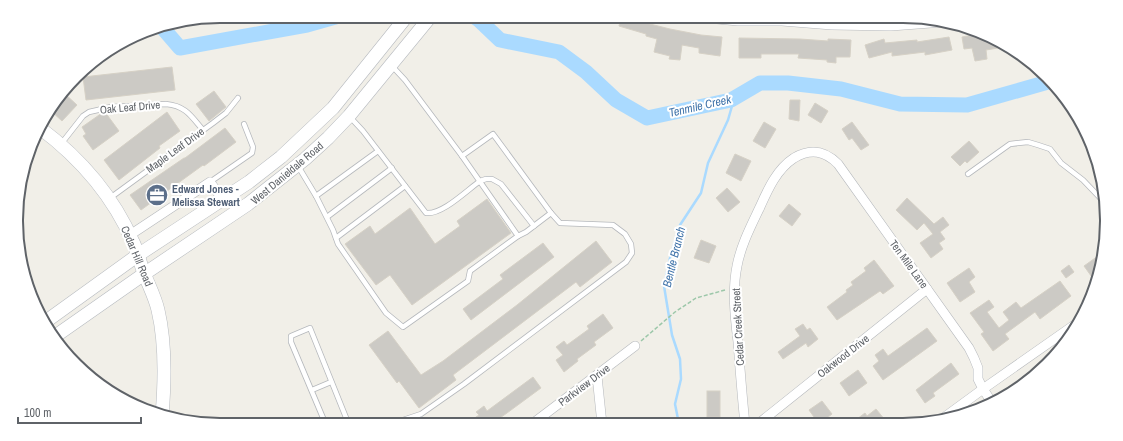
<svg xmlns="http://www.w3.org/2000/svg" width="1123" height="441" font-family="'Archivo Narrow',sans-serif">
<rect width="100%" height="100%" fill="#f1efe8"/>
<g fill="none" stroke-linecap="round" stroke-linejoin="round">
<polyline stroke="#aadaff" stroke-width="2.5" points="679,424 675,404 681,379 680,359 672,335 664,286 670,258 680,225 701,193 708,163 728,120 734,99"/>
<g stroke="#aadaff" stroke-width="15">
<polyline points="473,16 479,20 500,40 559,52 586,72 616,100 647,118 731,100 760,83 788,83 841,89 900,104 967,105 1048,82"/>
<polyline points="161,26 180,48 307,25 339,16"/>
</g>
</g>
<g fill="#cccac5" stroke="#d6d1c6">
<polygon points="611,16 632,16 643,19 642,22 670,29 701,35 722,37 720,56 699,53 699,48 682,45 680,60 669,59 670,56 654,52 657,39 646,36 646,34 619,26 620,22"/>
<polygon points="979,34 1004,47 986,50 987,59 975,61 972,48 964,49 962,37"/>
<polygon points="949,37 952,50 925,55 925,52 892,56 892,52 869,58 865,45 884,39 885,43 917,40 917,42"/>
<polygon points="739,38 800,39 828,41 828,39 851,40 850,57 836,57 836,63 827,62 827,60 798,58 799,54 761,54 761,58 739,58"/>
<polygon points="172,67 175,90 86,100 83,77"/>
<polygon points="214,91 226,107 209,121 196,104"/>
<polygon points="64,93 77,105 62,121 50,110"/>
<polygon points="790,100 800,100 799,121 789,119"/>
<polygon points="815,103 828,111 821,123 808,115"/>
<polygon points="105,112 119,131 93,150 83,136 86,134 82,127 102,113"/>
<polygon points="167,112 180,131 159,146 160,148 119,180 104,160"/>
<polygon points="764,122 776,129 765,148 753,141"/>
<polygon points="852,122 869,145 861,150 852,138 849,140 842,129"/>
<polygon points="225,128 236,142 204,166 203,165 141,210 130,195 184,158 185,158"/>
<polygon points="969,141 979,152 967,163 965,161 960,166 951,157"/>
<polygon points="735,154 751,161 741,181 726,173"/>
<polygon points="727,188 740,202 728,212 716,198"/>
<polygon points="907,198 934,224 943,217 949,225 940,232 945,239 939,243 943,249 931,258 920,243 933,234 924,223 917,230 896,210"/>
<polygon points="487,199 511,233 412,305 390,275 376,285 345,244 370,226 375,234 410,208 435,244 460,226 457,221"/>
<polygon points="789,204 801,214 792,226 779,216"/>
<polygon points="701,240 716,246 709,263 694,258"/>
<polygon points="596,241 612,262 580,287 576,282 453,375 456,380 419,408 399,381 397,383 369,345 388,331 421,375 443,361 517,305"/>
<polygon points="543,243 554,257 471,320 463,309 503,279 500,275"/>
<polygon points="1098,256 1101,260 1100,274 1094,280 1084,266"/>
<polygon points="874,260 894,286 883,294 880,291 837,320 827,307 847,292 846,290 853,285 851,282 866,271 864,268"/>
<polygon points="1069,265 1074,272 1066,278 1061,271"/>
<polygon points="969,268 975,277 969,282 975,292 960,302 947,283"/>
<polygon points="1060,281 1071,296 1040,319 1035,312 1005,334 1009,339 993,351 981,334 984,332 970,313 989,300 994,307 987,312 999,328 1009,320 1003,312 1016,302 1021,308"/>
<polygon points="603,314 613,328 594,342 596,345 577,359 578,361 564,372 556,360 563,355 556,347 564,341 567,345 589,329 587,326"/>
<polygon points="803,324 807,330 810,328 818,339 808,347 806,343 783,359 778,352 800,336 795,329"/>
<polygon points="927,328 937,341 883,380 873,366 879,361 875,355 883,349 888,356"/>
<polygon points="951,363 959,374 933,393 935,396 925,403 916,390"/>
<polygon points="858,370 867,383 849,396 840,383"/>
<polygon points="533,377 541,388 507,413 491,424 466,424 479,415 476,412 484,406 487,411"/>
<rect x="707" y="391" width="13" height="26"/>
<polygon points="822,401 832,414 819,424 809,410"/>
<polygon points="876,409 885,420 881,423 857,423 859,422 857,419 865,413 867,416"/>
</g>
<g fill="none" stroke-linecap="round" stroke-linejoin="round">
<g stroke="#b5b8bc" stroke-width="6">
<g id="lane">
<path d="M350 117 363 131 426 213C442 215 466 191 480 181L486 179H492L501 184 534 226"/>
<path d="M61 144 83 116 89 112 111 107 166 104C186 106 191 116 203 130"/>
<polyline points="462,156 493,134 551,213 526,232 518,236"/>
<polyline points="298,166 316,196 333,230 338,244 386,313 403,327 468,281 470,271 518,236 462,156 405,80 392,66"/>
<polyline points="968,174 1010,144 1028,142 1038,145 1050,149 1061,163 1083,180 1105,203"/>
<polyline points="210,182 252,153 253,147 244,124"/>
<polyline points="316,196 378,151"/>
<polyline points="110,198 213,123 226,113 238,98"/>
<polyline points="327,217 392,168"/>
<polyline points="336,238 405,186"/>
<polyline points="312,390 331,382"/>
<polyline points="326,425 291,342 291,336 310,328 349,425"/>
<polyline points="388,425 421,414 464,384 626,262 632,253 631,244 625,234 613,225 560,223 551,213"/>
</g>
</g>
<g stroke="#b5b8bc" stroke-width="10">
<g id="street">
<polyline points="686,16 738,21 782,21 832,25 891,26 944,22"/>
<polyline points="130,235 210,182 223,200"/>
<polyline points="597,376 602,424"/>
<polyline points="942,419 983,389 1080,321"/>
<polyline points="532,424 635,346"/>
<path d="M745 424C742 396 740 369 738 342 735 317 732 291 737 266 741 245 751 226 760 207 768 189 777 169 794 158 811 148 825 151 838 164L969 348 974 358 978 368V379L983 389 993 404"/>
<polyline points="758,424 927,289"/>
</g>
</g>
<g stroke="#b6babf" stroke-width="14">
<g id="secondary">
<path d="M40 128C80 158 113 196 133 242 138 252 140 263 144 273 149 286 155 297 158 310 166 344 165 380 162 415"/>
<polyline points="45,322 138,255 249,182 281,157 333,108 407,16"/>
<polyline points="54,337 144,274 248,204 305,159 328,138 349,116 431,16"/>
</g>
</g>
<polyline stroke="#9cc7a9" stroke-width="1.5" stroke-dasharray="4 2" stroke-linecap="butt" points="641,341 675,312 696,298 725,290"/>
<use href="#lane" stroke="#fff" stroke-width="4.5"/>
<use href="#street" stroke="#fff" stroke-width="9"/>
<use href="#secondary" stroke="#fff" stroke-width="13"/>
</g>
<defs>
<g id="office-disc" transform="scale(1.15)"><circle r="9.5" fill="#5c6f8a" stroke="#fff"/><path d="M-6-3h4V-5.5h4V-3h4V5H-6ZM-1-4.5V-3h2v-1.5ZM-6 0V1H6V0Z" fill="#fff"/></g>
</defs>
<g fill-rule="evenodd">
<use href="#office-disc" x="157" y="195"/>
</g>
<g text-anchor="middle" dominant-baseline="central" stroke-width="4" stroke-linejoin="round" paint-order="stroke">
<g font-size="11" fill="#5f6368" stroke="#fff">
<text transform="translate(130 107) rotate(-5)">Oak Leaf Drive</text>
<text transform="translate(175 150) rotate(-36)">Maple Leaf Drive</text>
<text transform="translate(287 173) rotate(-40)">West Danieldale Road</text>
<text transform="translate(137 256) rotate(67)">Cedar Hill Road</text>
<text transform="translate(909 264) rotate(54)">Ten Mile Lane</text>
<text transform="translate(738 327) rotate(-93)">Cedar Creek Street</text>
<text transform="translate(843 356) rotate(-38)">Oakwood Drive</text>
<text transform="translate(584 385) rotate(-37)">Parkview Drive</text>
</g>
<g font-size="11" font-weight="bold" fill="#4e5e75" stroke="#fff" text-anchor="start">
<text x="172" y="189">Edward Jones -<tspan x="172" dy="13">Melissa Stewart</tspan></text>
</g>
<g font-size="12" font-style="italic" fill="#4174aa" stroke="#fff">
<text transform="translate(700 106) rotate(-13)">Tenmile Creek</text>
<text transform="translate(674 257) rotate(-76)">Bentle Branch</text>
</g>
</g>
<path d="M0 0H1123V441H0ZM220 23H903A197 197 0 0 1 1100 220V221A197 197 0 0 1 903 418H220A197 197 0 0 1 23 221V220A197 197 0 0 1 220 23Z" fill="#fff" fill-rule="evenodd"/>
<path fill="none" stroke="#5f6368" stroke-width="2" d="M220 23H903A197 197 0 0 1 1100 220V221A197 197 0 0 1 903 418H220A197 197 0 0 1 23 221V220A197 197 0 0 1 220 23Z"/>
<path d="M18 417v6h123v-6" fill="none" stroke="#5f6368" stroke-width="2"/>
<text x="24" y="417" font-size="12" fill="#5f6368" stroke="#ffffff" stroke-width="3" paint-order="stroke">100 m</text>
</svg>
